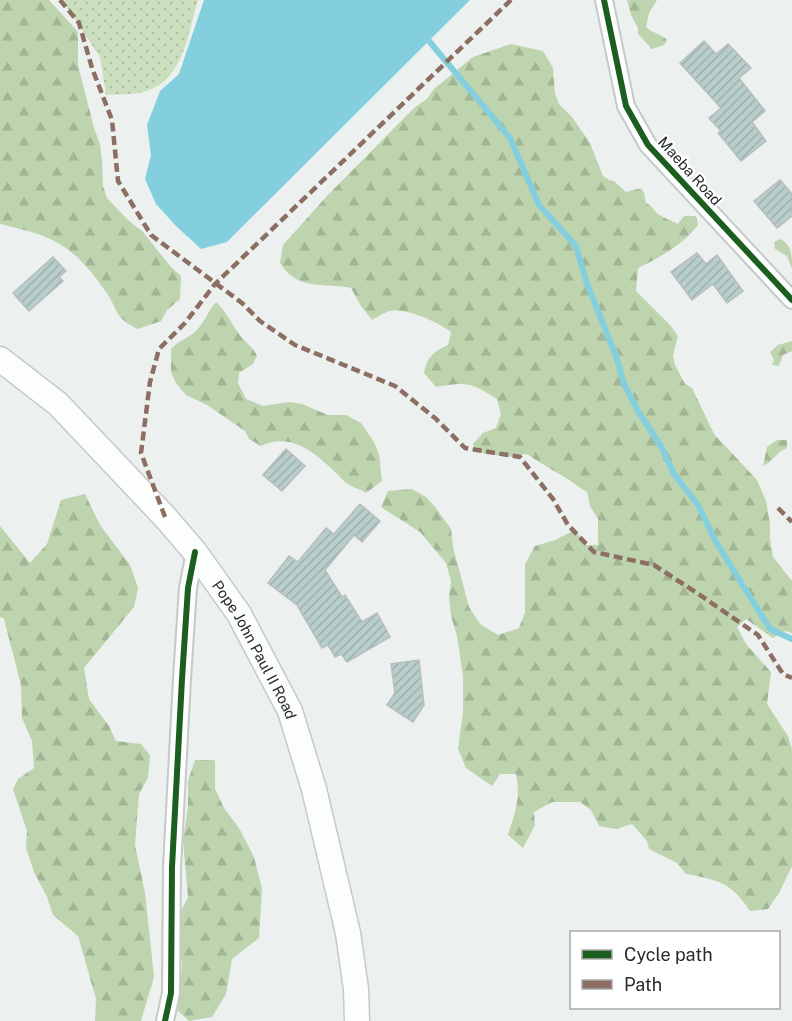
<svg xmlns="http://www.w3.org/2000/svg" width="792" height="1021" font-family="'Public Sans',sans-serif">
<defs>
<pattern id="grass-dots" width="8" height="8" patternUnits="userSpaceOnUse" patternTransform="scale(1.5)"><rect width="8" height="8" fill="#cbdfbf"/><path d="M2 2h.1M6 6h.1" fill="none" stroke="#aec0a4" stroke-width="1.8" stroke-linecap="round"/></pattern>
<pattern id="forest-firs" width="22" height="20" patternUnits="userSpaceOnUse" patternTransform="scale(1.5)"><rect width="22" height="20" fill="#bdd4ae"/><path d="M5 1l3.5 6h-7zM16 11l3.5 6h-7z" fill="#a2b696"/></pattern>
<pattern id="building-hatch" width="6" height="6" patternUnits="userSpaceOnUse" patternTransform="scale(1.5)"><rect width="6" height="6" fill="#b7cecc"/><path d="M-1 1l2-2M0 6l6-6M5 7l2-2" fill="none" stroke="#9db1af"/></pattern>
</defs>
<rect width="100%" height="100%" fill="#ecf1ef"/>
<path fill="url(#grass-dots)" d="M64 0H198C188 33 183 83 143 92 132 95 117 94 106 95L100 57 66 6Z"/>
<g fill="url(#forest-firs)">
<path d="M0 0H49L78 32V65L94 128 100 144 102 160 103 186 107 198 128 220 143 232 171 267 181 276 180 299 167 310 161 321 138 329C112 316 120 312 106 292 72 244 56 237 0 224Z"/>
<path d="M627 0H657L649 13 646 27C653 34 661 33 667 40L664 45 652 49 638 34V28L631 15Z"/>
<path d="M511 44 543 51 553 68 555 94 559 104 572 117 590 143 603 176 609 180 614 181 626 192 641 188 644 193 646 203C653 206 653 210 658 214 664 218 672 221 678 224L684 216H696L698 225C684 244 659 258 638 268L636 291 670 325 678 336 673 355 675 365 685 384 692 388 714 434 757 480 766 501 770 524V539L773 557 792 581V633L785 631 773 638 746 619 737 627 746 644 771 672 767 704 788 736 792 749V866L779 893 768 909 750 911C731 882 718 880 686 874L677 863 649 849 647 841 632 824 616 829 599 826 591 810 580 802H552L534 812 535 825 523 848 508 835C515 813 521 798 516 774H500L492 786 466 768 458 749 463 712V676L457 636 451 616 449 597 451 581 446 563 420 532 381 507 388 491 412 489 426 497 436 508 451 529 453 547 469 607 480 624 498 635 519 628 525 612V564L535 546 555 540 575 530 586 545H598V519L590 506 587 492C579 488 573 482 566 478 553 470 540 463 527 454L508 457 476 452 473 444 483 433 496 428 501 414 497 399C469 382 468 382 436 387L424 373C427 357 434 351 448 345L451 332C437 322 408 308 390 311 385 312 377 317 372 320L361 306 351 288C324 282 298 292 280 263L283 245 326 197 414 108 427 99 434 89 473 57Z"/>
<path d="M780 239C792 244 792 256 792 269L787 256 775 249 774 242Z"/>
<path d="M216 302C226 311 231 323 239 334 245 343 253 346 257 356L253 364 239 373 238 383 246 399 263 406 289 402 302 404 328 415H346L361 423 374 442 379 454 382 481 366 493C360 489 351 487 345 482 342 480 339 475 335 472 314 452 291 432 261 446L249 439 245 431 207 405 186 395 176 383 171 372V349C178 341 188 338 196 331 204 323 208 311 216 302Z"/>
<polygon points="792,341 792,351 783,355 779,366 772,365 774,360 770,352 778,345"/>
<path d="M777 440H787V448C777 451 773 462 763 466L767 447Z"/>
<polygon points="85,494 100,525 130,565 138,588 134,607 84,668 89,699 109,726 116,741 141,744 150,755 148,778 139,794 135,845 145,893 154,977 141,1021 95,1021 96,999 78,936 53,915 47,897 34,872 26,848 27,831 13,789 18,779 34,768 32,741 22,718 21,685 4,619 0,617 0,526 30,563 47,544 61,500"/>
<polygon points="195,760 215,760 215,789 224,808 239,828 254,857 262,889 259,938 232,959 226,994 212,1017 189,1021 178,1011 182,965 177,919 188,897 183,840 188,806 188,781"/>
</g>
<polygon fill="#84cfde" points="204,0 470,0 227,242 201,249 176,226 156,204 145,179 151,155 147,125 160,91 179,74"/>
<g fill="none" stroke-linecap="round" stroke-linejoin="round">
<polyline stroke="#84cfde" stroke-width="6" points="424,35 510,138 539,205 576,246 586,281 616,356 624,384 638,411 662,448 674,474 698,505 716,542 770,629 792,639"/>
</g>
<g fill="url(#building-hatch)" stroke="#b9bdbc" stroke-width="1.5">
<polygon points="704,41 716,54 728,44 751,68 739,78 765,111 752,122 766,141 741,161 718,133 721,131 709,118 721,108 680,63"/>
<polygon points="780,180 792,194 792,216 777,228 754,201"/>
<polygon points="697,253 706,264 717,255 743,291 727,303 713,284 692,300 671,272"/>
<polygon points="53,257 66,271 59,277 63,281 29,311 13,293"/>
<polygon points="286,449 305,466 282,491 263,475"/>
<polygon points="360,504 380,521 362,542 354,535 325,570 342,597 345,595 362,622 377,613 390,637 347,662 341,654 335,657 328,645 322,648 297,605 268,583 289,556 298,562 326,528 334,534"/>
<polygon points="419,660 424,705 413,722 387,705 395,693 391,664"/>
</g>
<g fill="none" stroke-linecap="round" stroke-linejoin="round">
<g stroke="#c5c9c7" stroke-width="20">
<g id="minor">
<polyline points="604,0 626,106 648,145 792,300"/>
<polyline points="165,1021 171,993 172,867 182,679 188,588 195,552"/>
</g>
</g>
<g stroke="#c5c9c7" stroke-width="27">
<g id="secondary">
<path id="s1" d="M0 359 58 404 165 517 195 552 239 614 290 711 314 789 348 933 356 989 357 1021"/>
</g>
</g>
<use href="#minor" stroke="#fcfdfd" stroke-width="16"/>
<use href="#secondary" stroke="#fcfdfd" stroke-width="24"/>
<g stroke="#8d6e63" stroke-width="4.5" stroke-dasharray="9 4.5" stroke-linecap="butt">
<polyline points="60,0 79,23 92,68 112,120 118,181 151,235 242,303 260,321 295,345 395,386 435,418 465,448 520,457 553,499 568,525 594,552 654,565 697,593 758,635 783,674 792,678"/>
<polyline points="778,508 792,522"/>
<polyline points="165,517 141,453 150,382 159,349 185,323 215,284 511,0"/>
</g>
<g stroke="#fff" stroke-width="10">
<g id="cycleway">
<polyline points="604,0 626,106 648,145 792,300"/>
<polyline points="165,1021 171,993 172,867 182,679 188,588 195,552"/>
</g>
</g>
<use href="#cycleway" stroke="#1b5e20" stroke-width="6"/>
</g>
<g text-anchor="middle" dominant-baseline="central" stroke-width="4.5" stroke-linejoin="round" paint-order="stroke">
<g font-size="15" fill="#272b2a" stroke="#fff">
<text transform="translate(690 171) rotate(48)">Maeba Road</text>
<text stroke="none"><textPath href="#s1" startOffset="390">Pope John Paul II Road</textPath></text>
</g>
</g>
<rect x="570" y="931" width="210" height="78" fill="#ffffff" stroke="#a9aaaa" stroke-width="1.5"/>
<rect x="582" y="950" width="30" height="9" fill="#1b5e20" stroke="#a9aaaa" stroke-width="1.5"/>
<text x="624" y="961" font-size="18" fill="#272b2a">Cycle path</text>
<rect x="582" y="980" width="30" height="9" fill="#8d6e63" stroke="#a9aaaa" stroke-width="1.5"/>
<text x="624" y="991" font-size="18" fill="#272b2a">Path</text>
</svg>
